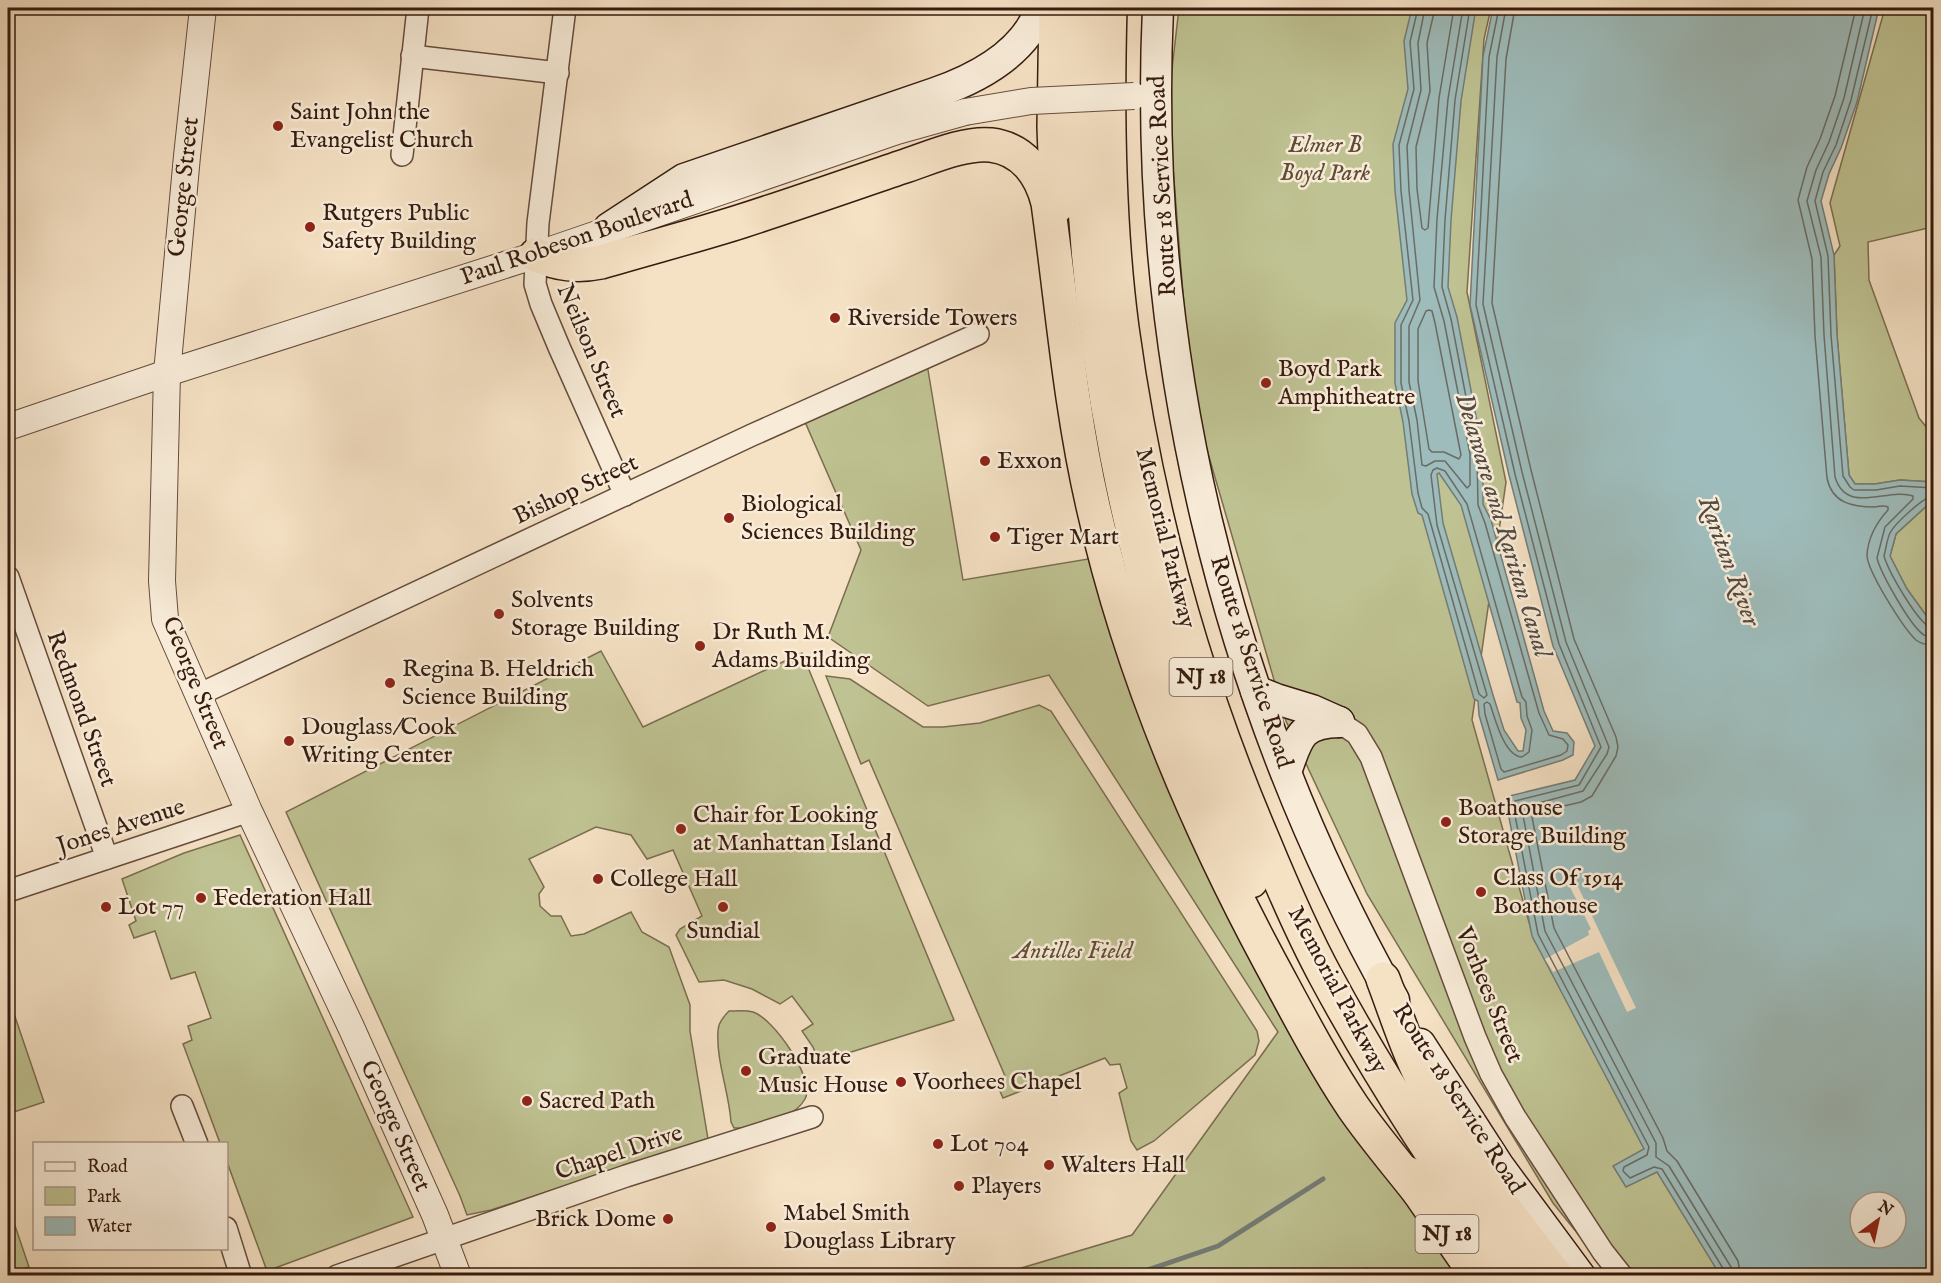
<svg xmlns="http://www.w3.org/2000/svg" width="1941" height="1283" font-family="'IM FELL English',serif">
<rect width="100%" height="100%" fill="#f5e1c4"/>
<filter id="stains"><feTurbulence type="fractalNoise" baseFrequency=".00333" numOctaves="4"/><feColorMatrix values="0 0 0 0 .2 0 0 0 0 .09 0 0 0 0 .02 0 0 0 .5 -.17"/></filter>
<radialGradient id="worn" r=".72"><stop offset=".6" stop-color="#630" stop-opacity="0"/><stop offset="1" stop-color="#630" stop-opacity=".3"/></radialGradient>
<g fill="#bfc292" stroke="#7a6e50" stroke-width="1.5">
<polygon points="1179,8 1491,8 1484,39 1467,292 1506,482 1472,720 1534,940 1734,1275 1611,1275 1553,1203 1367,894 1286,721 1191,395 1168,104"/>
<polygon points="1885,8 1933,8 1933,230 1928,228 1868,242 1869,280 1919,418 1933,435 1933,482 1900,480 1875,484 1855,484 1849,475 1837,335 1834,255 1840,246 1830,203"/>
<polygon points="926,358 963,580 1094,558 1131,681 1462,1275 1382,1275 1366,1268 1323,1276 998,1275 1132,1235 1278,1032 1049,675 928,706 828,637 861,550 802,415"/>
<polygon points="1933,500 1933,625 1907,589 1890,556 1896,534"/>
<polygon points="601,651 643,727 802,653 954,1020 819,1062 813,1047 802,1031 813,1024 792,996 780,1004 752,989 724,980 699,982 676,935 680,929 702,916 673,850 647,859 631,835 596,827 529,859 544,887 539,894 540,906 551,916 561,916 571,936 584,934 631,912 642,932 669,947 690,1005 690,1031 708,1139 491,1210 467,1215 460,1196 286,812"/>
<polygon points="826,676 850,679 923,727 943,727 980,723 1039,705 1051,711 1257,1031 1259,1041 1255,1055 1154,1141 1137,1150 1131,1141 1119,1093 1127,1088 1120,1064 1110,1065 1105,1058 1003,1098 996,1082 1005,1076 869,760 861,764"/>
<polygon points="240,835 413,1217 267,1271 227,1162 226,1144 220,1143 183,1044 192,1040 188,1026 211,1018 195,972 171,979 155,931 134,938 129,925 136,921 122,879 184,853"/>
<polygon points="8,996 44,1102 8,1114"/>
<path d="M729 1011C736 1011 746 1010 753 1012 773 1018 816 1079 805 1099 794 1119 762 1123 743 1128H734L731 1122C729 1092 716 1061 718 1031 718 1023 724 1016 729 1011Z"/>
<polygon points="8,1205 29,1267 8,1274"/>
</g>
<g fill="#9ebcbb" stroke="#747c76" stroke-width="1.5" fill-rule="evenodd">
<path d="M1412 8H1476L1461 101 1451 220 1448 287 1457 317 1483 453V504L1491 520 1544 711 1553 731 1567 733 1574 742 1573 755 1563 760 1498 780 1479 715 1478 701 1474 699 1422 515 1418 513 1412 494 1403 422 1395 383V323L1407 300 1395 191 1393 144 1408 89 1404 41ZM1439 473 1461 505 1517 702 1520 703 1521 718 1526 730 1523 751H1518L1504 730 1493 695 1443 523 1437 474Z"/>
<path d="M1493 8H1879L1857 102 1841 148 1829 174 1821 201 1834 255 1837 335 1849 475 1855 484H1875L1900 480 1933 482V500L1896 534 1890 556 1907 589 1933 625V1275H1720L1657 1172 1626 1187 1613 1166 1644 1149 1532 936 1505 797 1575 780 1595 746 1553 646 1509 475 1470 305 1483 56ZM1860 1202H1896V1238H1860Z"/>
</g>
<polygon fill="#f5e1c4" points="1572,874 1636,1008 1627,1012 1599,952 1553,972 1545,959 1589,935 1588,931 1591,929 1565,877"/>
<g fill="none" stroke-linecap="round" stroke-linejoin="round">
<g stroke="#6a6c65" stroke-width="1.5">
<path d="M1418 8 1410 42 1414 89 1399 145 1401 191 1413 300 1401 325V383L1409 421 1418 493 1422 508 1428 514 1479 694 1484 698 1487 695 1437 525 1431 475 1433 470 1437 468 1445 471 1467 504 1522 697 1526 702 1527 716 1532 730 1529 752 1522 757C1504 756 1495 718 1490 704L1487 702 1484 704 1485 714 1501 769 1504 772 1561 755 1567 751 1568 745 1563 739 1549 735 1539 713 1485 523 1478 505 1477 454 1451 319 1442 287 1445 220 1455 100 1470 8"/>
<polyline points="1425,8 1418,43 1421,90 1407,146 1409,190 1420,300 1409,326 1409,382 1417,420 1422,465 1426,466 1435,461 1445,461 1467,488 1470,485 1470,454 1444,321 1434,287 1437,219 1448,99 1463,8"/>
<polyline points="1435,8 1427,43 1430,91 1416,147 1417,189 1422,228 1425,230 1428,228 1439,98 1454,8"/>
<polyline points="1499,8 1489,57 1476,305 1515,474 1559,644 1601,747 1579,785 1515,801 1513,805 1538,934 1649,1147 1647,1155 1624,1167 1623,1171 1630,1178 1654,1167 1662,1169 1724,1270 1725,1276"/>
<polyline points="1506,8 1497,57 1483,304 1522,472 1566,642 1609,747 1607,754 1583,791 1524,807 1522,810 1545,931 1656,1143 1656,1157 1669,1166 1731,1267 1732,1276"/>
<polyline points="1515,8 1506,59 1492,303 1531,470 1574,639 1616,737 1618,747 1616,756 1592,796 1581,802 1534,813 1532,817 1554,928 1663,1138 1667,1151 1677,1161 1738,1261 1741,1276"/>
<path d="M1856 8 1835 96 1820 139 1807 167 1798 200 1812 259 1815 336 1827 478C1832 503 1852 507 1875 507 1880 506 1884 505 1888 507V510C1877 522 1868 538 1867 555 1867 571 1904 629 1916 640 1921 644 1927 645 1934 646"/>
<path d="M1865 8 1844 98 1829 142 1816 170 1807 201 1821 257 1824 335 1835 477C1847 516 1888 487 1913 496V499L1885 527 1877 558C1881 574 1911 627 1924 635 1928 637 1929 636 1934 637"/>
<polyline points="1873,8 1851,100 1836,145 1823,172 1815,201 1828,256 1831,335 1843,476 1850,487 1854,490 1876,490 1900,486 1934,488"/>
<polygon points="1429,310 1432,311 1435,323 1461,455 1459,459 1444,452 1432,452 1429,449 1418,381 1418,329 1426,311"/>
<path d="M1934 495C1924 497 1895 523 1890 533 1887 539 1886 549 1884 556 1888 570 1919 627 1934 629"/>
</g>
<polyline stroke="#747c76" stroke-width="5" points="1130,1276 1218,1246 1323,1179"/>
<g stroke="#664c3c" stroke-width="24">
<g id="minor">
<polyline points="565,8 538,223 535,284 541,304 559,347 625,495"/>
<polyline points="412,56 558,73"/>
<polyline points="402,155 418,8"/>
<polyline points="8,577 107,858"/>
<polyline points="198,695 752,435 978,334"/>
<polyline points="1339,722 1357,734 1371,757 1475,1037 1491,1074 1515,1117 1603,1252 1622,1276"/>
<polyline points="8,891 249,811"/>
<polyline points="182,1106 197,1144"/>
<polyline points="226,1228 241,1276"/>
<polyline points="337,1276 626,1176 812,1117"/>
</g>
</g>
<g stroke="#664c3c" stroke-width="28">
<g id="tertiary">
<polyline points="203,8 187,156 167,373 162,581 165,619 249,811 351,1027 435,1215 458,1276"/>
<polyline points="8,427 167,373 536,255 897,131 965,112"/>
</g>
</g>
<g stroke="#361b0f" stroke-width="33">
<g id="secondary">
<path d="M1158 8C1142 351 1225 700 1394 1000"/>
<path d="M609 228 684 179 935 93C978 78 1025 53 1041 8"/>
<polyline points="1256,691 1276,699 1312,710 1339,722"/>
<path d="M1286 772C1298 739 1299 723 1339 722"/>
<polyline points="1420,1044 1498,1165 1580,1276"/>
</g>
</g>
<g stroke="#361b0f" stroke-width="36">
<g id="motorway">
<polyline points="1056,8 1054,127 1057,206"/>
<path d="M1084 8C1069 307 1130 608 1251 881"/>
<path d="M1110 8C1107 114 1108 222 1122 328 1146 504 1193 677 1263 840 1282 886 1302 933 1326 977 1382 1081 1447 1180 1517 1276"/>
<path d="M536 255C558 264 577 267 601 262 648 248 695 236 742 221 795 204 849 185 902 167 927 159 964 142 991 145 1023 149 1041 174 1048 203 1062 304 1070 406 1093 506 1129 667 1192 817 1270 962 1296 1010 1322 1061 1353 1107 1373 1136 1397 1164 1419 1192"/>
<path d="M1383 979C1396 1013 1407 1050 1424 1082 1458 1152 1509 1214 1556 1276"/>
<polyline points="1407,1173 1419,1192 1477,1276"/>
</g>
</g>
<use href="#minor" stroke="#f8ecd9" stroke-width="21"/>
<use href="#tertiary" stroke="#f8ecd9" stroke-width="26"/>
<use href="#secondary" stroke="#f8ecd9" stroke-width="30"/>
<use href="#motorway" stroke="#f5e1c4" stroke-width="33"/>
<g stroke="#664c3c" stroke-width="28" stroke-linecap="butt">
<polyline id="tertiary-bridge" points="965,112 1031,101 1134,96"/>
</g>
<use href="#tertiary-bridge" stroke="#f8ecd9" stroke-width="26"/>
</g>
<g fill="#8f2418" stroke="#f8ecd9" stroke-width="2">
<circle cx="278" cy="126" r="6"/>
<circle cx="310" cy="227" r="6"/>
<circle cx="835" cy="318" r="6"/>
<circle cx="1266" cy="383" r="6"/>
<circle cx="985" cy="461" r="6"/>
<circle cx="729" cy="518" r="6"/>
<circle cx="995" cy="537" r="6"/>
<circle cx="499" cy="614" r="6"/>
<circle cx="700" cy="646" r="6"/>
<circle cx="390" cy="683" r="6"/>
<circle cx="289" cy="741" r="6"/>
<circle cx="1446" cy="822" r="6"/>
<circle cx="681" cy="829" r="6"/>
<circle cx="598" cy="879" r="6"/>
<circle cx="1481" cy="892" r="6"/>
<circle cx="201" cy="898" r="6"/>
<circle cx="106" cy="907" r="6"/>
<circle cx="723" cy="907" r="6"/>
<circle cx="746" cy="1071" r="6"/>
<circle cx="901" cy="1082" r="6"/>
<circle cx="527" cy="1101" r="6"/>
<circle cx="938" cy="1144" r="6"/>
<circle cx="1049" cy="1165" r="6"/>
<circle cx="959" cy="1186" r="6"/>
<circle cx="668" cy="1219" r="6"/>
<circle cx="771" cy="1227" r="6"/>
</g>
<g text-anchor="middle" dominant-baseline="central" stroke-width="5" stroke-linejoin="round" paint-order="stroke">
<g fill="#f8ecd9" stroke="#705a4c" stroke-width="1.5">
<rect x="1169.5" y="658" width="63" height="38" rx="4.5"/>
<rect x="1415.5" y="1215" width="63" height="38" rx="4.5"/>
</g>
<g font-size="22" font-weight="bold" fill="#361b0f">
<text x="1201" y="677">NJ 18</text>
<text x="1447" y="1234">NJ 18</text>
</g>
<g font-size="24" fill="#361b0f" stroke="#f8ecd9" text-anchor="start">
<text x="290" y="112">Saint John the<tspan x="290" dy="28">Evangelist Church</tspan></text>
<text x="322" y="213">Rutgers Public<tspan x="322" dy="28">Safety Building</tspan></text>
<text x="847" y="318">Riverside Towers</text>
<text x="1278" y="369">Boyd Park<tspan x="1278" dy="28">Amphitheatre</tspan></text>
<text x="997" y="461">Exxon</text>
<text x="741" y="504">Biological<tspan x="741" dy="28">Sciences Building</tspan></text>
<text x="1007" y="537">Tiger Mart</text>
<text x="511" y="600">Solvents<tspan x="511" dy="28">Storage Building</tspan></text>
<text x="712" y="632">Dr Ruth M.<tspan x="712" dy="28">Adams Building</tspan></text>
<text x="402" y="669">Regina B. Heldrich<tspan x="402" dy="28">Science Building</tspan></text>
<text x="301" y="727">Douglass/Cook<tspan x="301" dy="28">Writing Center</tspan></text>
<text x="1458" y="808">Boathouse<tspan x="1458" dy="28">Storage Building</tspan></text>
<text x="693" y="815">Chair for Looking<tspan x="693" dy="28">at Manhattan Island</tspan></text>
<text x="1493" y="878">Class Of 1914<tspan x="1493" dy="28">Boathouse</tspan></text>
<text x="610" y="879">College Hall</text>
<text x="213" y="898">Federation Hall</text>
<text x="118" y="907">Lot 77</text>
<text x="723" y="931" text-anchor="middle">Sundial</text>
<text x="758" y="1057">Graduate<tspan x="758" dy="28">Music House</tspan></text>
<text x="913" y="1082">Voorhees Chapel</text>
<text x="539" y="1101">Sacred Path</text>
<text x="950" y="1144">Lot 704</text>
<text x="1061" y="1165">Walters Hall</text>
<text x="971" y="1186">Players</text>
<text x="783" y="1213">Mabel Smith<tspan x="783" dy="28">Douglass Library</tspan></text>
<text x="656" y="1219" text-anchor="end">Brick Dome</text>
</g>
<g font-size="24" font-style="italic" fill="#5f4d36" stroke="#f8ecd9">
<text x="1325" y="145">Elmer B<tspan x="1325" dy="28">Boyd Park</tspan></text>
<text x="1073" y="951">Antilles Field</text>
</g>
<g font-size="24" fill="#361b0f" stroke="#f8ecd9">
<text transform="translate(1163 186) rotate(-93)">Route 18 Service Road</text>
<text transform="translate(184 187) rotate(-84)">George Street</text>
<text transform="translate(577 239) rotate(-19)">Paul Robeson Boulevard</text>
<text transform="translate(591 351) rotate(67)">Neilson Street</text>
<text transform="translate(576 490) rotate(-25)">Bishop Street</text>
<text transform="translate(1165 538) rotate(76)">Memorial Parkway</text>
<text transform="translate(1251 662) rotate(72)">Route 18 Service Road</text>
<text transform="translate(195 683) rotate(68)">George Street</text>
<text transform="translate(81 709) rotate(70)">Redmond Street</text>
<text transform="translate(121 827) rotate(-18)">Jones Avenue</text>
<text transform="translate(1337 990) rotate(62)">Memorial Parkway</text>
<text transform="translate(1489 995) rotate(68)">Vorhees Street</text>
<text transform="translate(1458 1099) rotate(57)">Route 18 Service Road</text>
<text transform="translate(395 1126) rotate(66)">George Street</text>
<text transform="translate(619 1153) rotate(-18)">Chapel Drive</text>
</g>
<g font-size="26" font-style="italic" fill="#554b43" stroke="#f8ecd9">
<text transform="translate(1503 525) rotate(73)">Delaware and Raritan Canal</text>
<text transform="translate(1729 561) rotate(70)">Raritan River</text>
</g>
</g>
<rect width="1941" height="1283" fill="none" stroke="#f5e1c4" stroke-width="30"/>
<rect x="9" y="9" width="1923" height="1265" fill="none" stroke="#361b0f" stroke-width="3"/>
<rect x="15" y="15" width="1911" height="1253" fill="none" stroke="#361b0f" stroke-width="1.5"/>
<rect x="33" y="1142" width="195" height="108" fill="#f8ecd9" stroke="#aa9888" stroke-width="1.5"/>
<rect x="45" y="1162" width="30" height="9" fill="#f8ecd9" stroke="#aa9888" stroke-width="1.5"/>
<text x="87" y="1172" font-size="18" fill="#361b0f">Road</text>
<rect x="45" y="1187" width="30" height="18" fill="#bfc292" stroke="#aa9888" stroke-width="1.5"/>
<text x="87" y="1202" font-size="18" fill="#361b0f">Park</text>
<rect x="45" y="1217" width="30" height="18" fill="#9ebcbb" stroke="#aa9888" stroke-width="1.5"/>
<text x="87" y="1232" font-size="18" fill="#361b0f">Water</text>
<g transform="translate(1878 1220) rotate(33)"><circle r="28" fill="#f8ecd9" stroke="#aa9888" stroke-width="1.5"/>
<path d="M0-4.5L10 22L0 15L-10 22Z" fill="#8f2418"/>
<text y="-9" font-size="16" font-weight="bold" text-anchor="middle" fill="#361b0f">N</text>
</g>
<rect width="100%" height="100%" filter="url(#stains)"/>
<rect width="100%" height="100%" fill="url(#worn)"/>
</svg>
